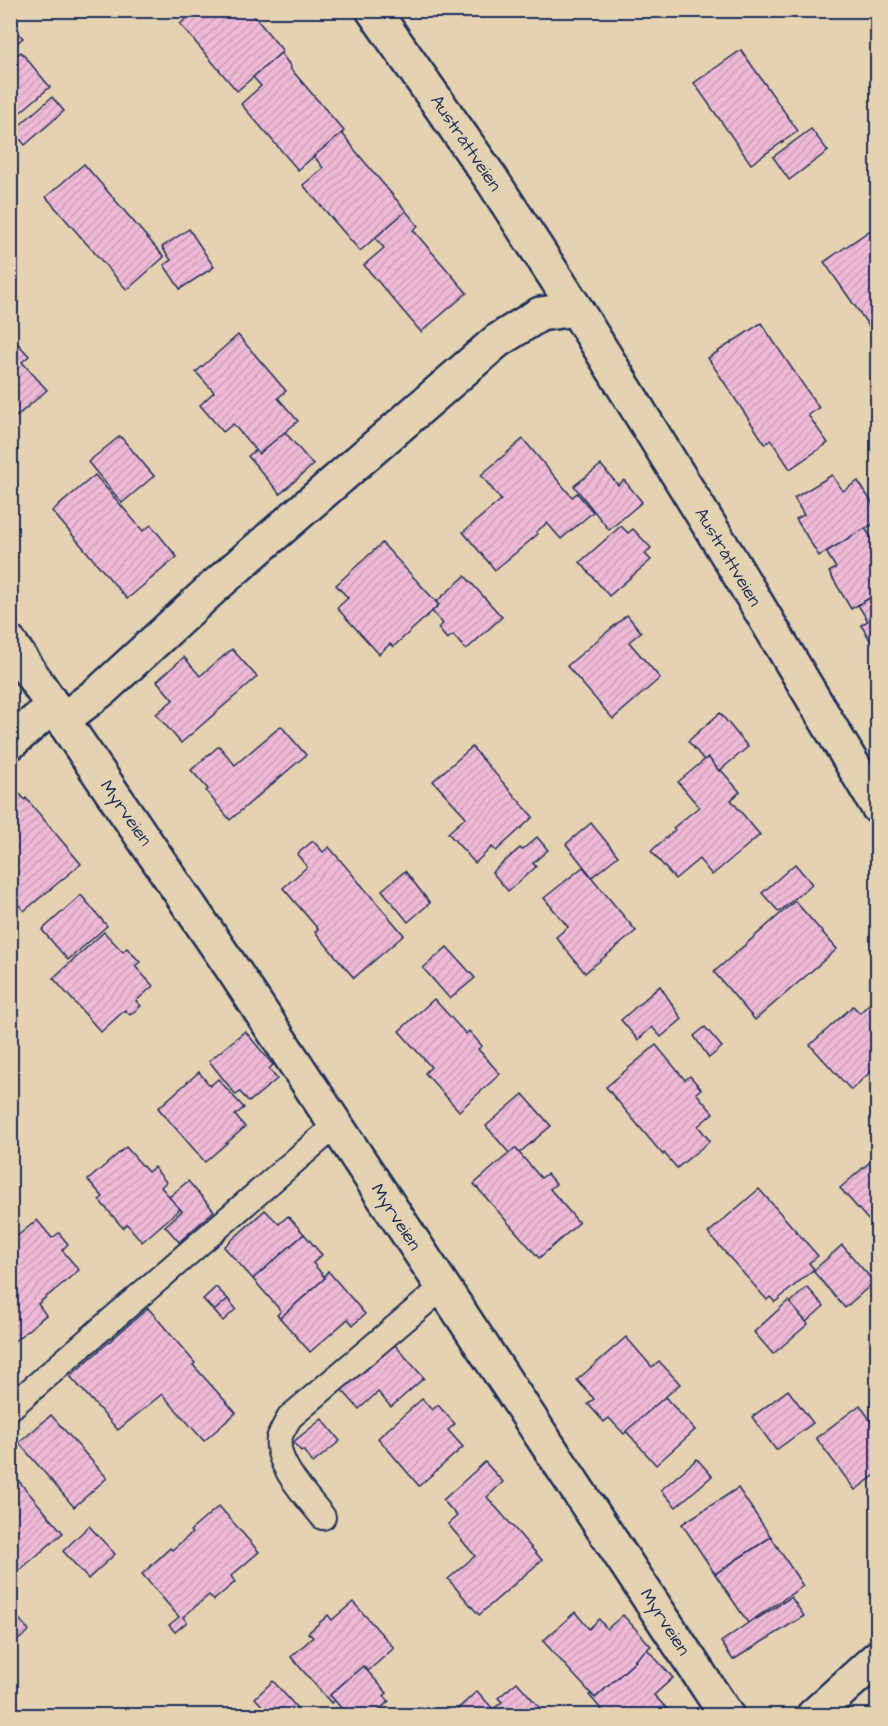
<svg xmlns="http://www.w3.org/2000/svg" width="888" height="1726" font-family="'Architects Daughter',sans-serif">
<defs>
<pattern id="building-hatch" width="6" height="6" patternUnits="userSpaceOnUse" patternTransform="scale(1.5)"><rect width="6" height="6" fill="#efbad6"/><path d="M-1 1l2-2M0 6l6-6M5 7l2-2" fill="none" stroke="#cca0ba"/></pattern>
</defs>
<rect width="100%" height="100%" fill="#e5d2b0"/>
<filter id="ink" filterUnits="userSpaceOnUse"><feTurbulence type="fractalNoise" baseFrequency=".0167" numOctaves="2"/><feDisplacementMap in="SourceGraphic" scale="12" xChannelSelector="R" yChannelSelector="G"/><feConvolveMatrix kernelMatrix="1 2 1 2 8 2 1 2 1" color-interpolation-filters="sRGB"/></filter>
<g filter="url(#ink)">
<g fill="url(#building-hatch)" stroke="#1b2f5e" stroke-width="1.5">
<polygon points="196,10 249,10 283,51 237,91 180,24"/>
<polygon points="10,24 23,38 10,49"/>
<polygon points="741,50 798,131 751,164 694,83"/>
<polygon points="21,52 50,87 10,121 10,61"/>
<polygon points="281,53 291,67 290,68 344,131 298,170 241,104 261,86 253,77"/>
<polygon points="52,97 64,111 25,145 13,131"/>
<polygon points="811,129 828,151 789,180 773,157"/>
<polygon points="342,133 353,147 353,148 406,211 360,251 303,185 323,168 314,156"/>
<polygon points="84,164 164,257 127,290 46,197"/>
<polygon points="406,211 418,226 413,230 467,293 421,332 364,265 384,248 375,238"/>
<polygon points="875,227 878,230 878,339 824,262"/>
<polygon points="189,229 214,267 180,289 164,265 171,260 162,247"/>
<polygon points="761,323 819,408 808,415 828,443 790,469 771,440 765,444 708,358"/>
<polygon points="238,335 286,391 278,398 298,421 259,454 233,424 223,432 200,405 214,392 196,372"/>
<polygon points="11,336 29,356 22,362 47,390 10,422"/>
<polygon points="285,432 313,465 280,494 248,456 256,450 259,454"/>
<polygon points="120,436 154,476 122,503 88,462"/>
<polygon points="523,439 572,497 577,493 593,512 561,539 547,523 536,532 538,534 495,570 463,532 501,500 481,475"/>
<polygon points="601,465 618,485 624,480 642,502 609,530 574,486"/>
<polygon points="95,475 143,531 151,525 177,557 127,599 52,511"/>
<polygon points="832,475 843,491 858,481 878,512 878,521 819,556 796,519 804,515 794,498"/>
<polygon points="621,526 628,533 633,529 651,548 645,554 651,560 609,596 580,562"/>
<polygon points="865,528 875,544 878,543 878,593 851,609 829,572 836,568 826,552"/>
<polygon points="382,543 439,605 393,647 390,644 379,654 337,608 348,598 336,585"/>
<polygon points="465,576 502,617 466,650 453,635 447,639 438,628 443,624 432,611 439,605 436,602"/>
<polygon points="878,593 878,653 861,625 868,621 858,605"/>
<polygon points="627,615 641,632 629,642 660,678 613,719 567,666"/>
<polygon points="232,649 257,677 181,743 156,714 173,700 157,681 184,657 200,676"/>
<polygon points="720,713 748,747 719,771 708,757 704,760 688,741"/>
<polygon points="281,726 306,755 230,820 206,791 208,789 191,770 219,746 235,765"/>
<polygon points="472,747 533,817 496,851 492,847 475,863 448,833 466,817 433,781"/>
<polygon points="708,757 719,771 721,770 740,792 731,800 760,835 712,875 699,859 675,879 651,851 675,830 673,828 699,807 678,782"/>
<polygon points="10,783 25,800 26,798 81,864 24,911 10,895"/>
<polygon points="591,823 618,856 592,877 566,844"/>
<polygon points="537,837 548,850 533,863 536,867 508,891 492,872 520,848 522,850"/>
<polygon points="313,841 323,852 329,847 404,935 354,978 315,932 318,929 283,888 307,867 297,854"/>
<polygon points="795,864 812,884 779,912 762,893"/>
<polygon points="583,867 636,931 585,973 556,937 568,927 544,898"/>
<polygon points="405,871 430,903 408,922 382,890"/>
<polygon points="81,895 107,926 68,960 42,930"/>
<polygon points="795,901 837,949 755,1020 714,972"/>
<polygon points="104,932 123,952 127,948 140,962 135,966 153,986 136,1001 141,1006 130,1015 125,1010 101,1032 53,978"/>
<polygon points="447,947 475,978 450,999 423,968"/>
<polygon points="660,986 682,1019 661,1037 652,1027 638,1040 621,1020"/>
<polygon points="434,999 466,1034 469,1031 482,1046 478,1049 500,1074 459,1111 425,1073 431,1067 399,1031"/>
<polygon points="871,1002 878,1009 878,1065 851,1090 810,1045 853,1006 860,1013"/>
<polygon points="705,1027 722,1047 709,1058 694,1036"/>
<polygon points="245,1031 273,1065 269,1069 277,1079 249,1102 240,1092 236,1095 209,1061"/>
<polygon points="656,1045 685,1080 690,1076 701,1089 696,1093 713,1113 698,1126 710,1141 677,1168 664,1153 663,1155 606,1087"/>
<polygon points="199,1072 210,1086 218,1079 244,1108 235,1115 245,1127 205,1162 158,1108"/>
<polygon points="523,1094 551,1126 519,1153 515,1148 509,1153 486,1126"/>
<polygon points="126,1147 148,1172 154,1167 166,1182 161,1187 180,1209 142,1242 127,1224 123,1228 99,1200 103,1197 88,1180"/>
<polygon points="515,1148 541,1178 547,1174 556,1184 550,1189 579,1223 539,1258 474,1184"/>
<polygon points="878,1155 878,1231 840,1188"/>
<polygon points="188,1181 214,1211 179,1242 165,1226 182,1211 169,1197"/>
<polygon points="759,1189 818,1256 809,1263 814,1269 775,1302 770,1297 767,1300 708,1233"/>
<polygon points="265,1210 279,1224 288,1216 304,1234 253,1279 224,1247"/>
<polygon points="37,1220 52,1238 59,1233 68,1244 62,1250 79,1270 38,1304 46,1315 11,1344 10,1242"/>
<polygon points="304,1234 322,1255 313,1263 325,1278 280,1318 277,1315 281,1311 253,1279"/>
<polygon points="842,1245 874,1282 845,1308 813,1271"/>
<polygon points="328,1271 365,1314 353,1325 348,1319 310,1352 280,1318 325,1278 324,1276"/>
<polygon points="216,1287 228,1299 214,1311 203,1299"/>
<polygon points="807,1287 824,1306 806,1322 790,1303"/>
<polygon points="228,1299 236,1309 223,1321 214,1311"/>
<polygon points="788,1301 808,1324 773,1354 754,1332"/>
<polygon points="148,1308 195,1363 193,1365 236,1413 204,1441 162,1394 118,1430 70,1376"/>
<polygon points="626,1337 652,1367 659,1361 680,1384 624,1434 609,1418 604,1422 588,1404 594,1399 577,1380"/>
<polygon points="394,1344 424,1378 391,1407 378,1392 359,1409 342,1390"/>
<polygon points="788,1390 813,1423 776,1450 752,1417"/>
<polygon points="665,1397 695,1430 656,1465 626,1431"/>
<polygon points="422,1399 432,1410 438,1405 455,1424 448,1430 463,1447 419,1486 378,1438"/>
<polygon points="860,1405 872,1423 878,1419 878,1473 855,1490 816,1438"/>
<polygon points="51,1415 107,1478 74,1507 19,1443"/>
<polygon points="322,1419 340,1441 313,1463 303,1450 301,1451 293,1442"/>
<polygon points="697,1459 712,1476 676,1507 661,1490"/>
<polygon points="485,1462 503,1482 487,1497 542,1560 479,1615 448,1579 475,1556 448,1524 457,1516 443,1500"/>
<polygon points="11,1472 63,1533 15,1574 10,1569"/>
<polygon points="738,1488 771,1537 715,1574 682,1524"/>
<polygon points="219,1506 259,1552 231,1576 235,1582 214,1600 209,1595 183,1617 187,1622 175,1632 169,1625 179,1617 142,1574 170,1548 172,1550 192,1533 190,1531"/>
<polygon points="89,1526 115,1554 88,1579 63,1551"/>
<polygon points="771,1537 803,1586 748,1623 715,1574"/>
<polygon points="791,1597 804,1616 733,1660 721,1642 748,1623 755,1618 757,1619"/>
<polygon points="353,1602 394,1648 368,1671 363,1666 330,1695 335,1700 331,1703 291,1657 313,1637 308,1633 328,1615 332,1620"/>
<polygon points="10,1608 29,1631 10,1647"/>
<polygon points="575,1612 589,1629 599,1619 607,1629 623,1615 651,1646 635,1660 636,1661 595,1698 543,1641"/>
<polygon points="647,1649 673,1678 654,1695 669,1711 664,1716 607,1716 589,1695 591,1694 595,1698 636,1661 635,1660"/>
<polygon points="363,1666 387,1693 384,1696 389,1701 373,1716 348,1716 330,1695"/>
<polygon points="273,1681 298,1709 291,1716 271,1716 255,1698"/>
<polygon points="517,1682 547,1716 450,1716 477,1691 493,1709 502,1702 498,1698"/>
</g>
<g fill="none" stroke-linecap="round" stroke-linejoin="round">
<g stroke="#1b2f5e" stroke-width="28">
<g id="lane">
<polyline points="10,1408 336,1125"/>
<path d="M323 1517C308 1498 275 1464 279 1439 281 1431 286 1424 290 1417L443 1287"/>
</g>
</g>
<g stroke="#1b2f5e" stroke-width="38">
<g id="street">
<polyline points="10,643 234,971 727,1716"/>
<polyline points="63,720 103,689 215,586 497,341 540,314 576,309"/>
<polyline points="10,743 53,706"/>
</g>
</g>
<g stroke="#1b2f5e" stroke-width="38">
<g id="secondary">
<polyline points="373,10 492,180 576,309 730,559 878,807"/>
<polyline points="813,1716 878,1657"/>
</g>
</g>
<use href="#lane" stroke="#e5d2b0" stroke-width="24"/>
<use href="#street" stroke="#e5d2b0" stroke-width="33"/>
<use href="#secondary" stroke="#e5d2b0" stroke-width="33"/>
</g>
</g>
<g text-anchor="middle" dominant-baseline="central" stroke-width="5" stroke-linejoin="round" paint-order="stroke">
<g font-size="18" fill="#1b2f5e" stroke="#e5d2b0">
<text transform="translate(466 143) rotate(56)">Austråttveien</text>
<text transform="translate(728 557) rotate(59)">Austråttveien</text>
<text transform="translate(126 813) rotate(55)">Myrveien</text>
<text transform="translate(396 1217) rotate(57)">Myrveien</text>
<text transform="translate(665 1622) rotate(57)">Myrveien</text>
</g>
</g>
<rect width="888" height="1726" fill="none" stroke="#e5d2b0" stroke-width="36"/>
<rect x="18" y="18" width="852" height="1690" fill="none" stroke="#1b2f5e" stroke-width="2" filter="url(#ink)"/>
</svg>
